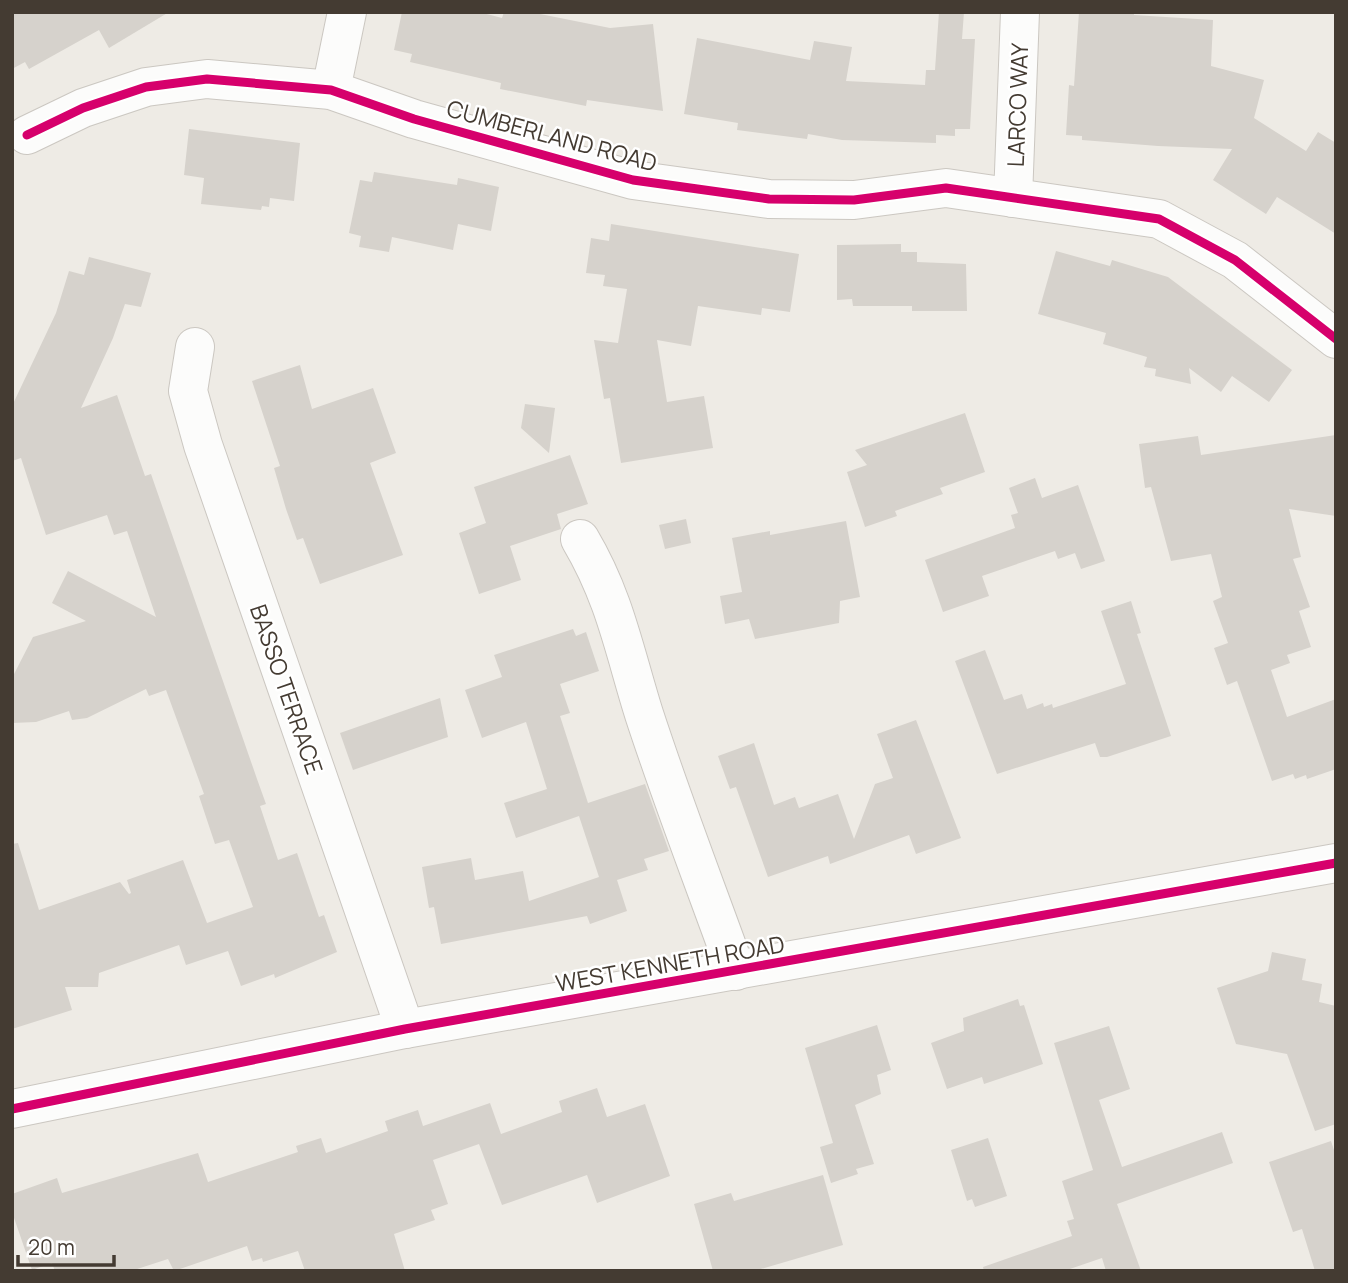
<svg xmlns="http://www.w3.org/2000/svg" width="1348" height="1283" font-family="Manrope,sans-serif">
<rect width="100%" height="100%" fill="#eeebe5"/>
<g fill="#d6d2cc">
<polygon points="12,12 169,12 109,48 99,30 29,69 25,62 12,69"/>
<polygon points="402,12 479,12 502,18 504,12 530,12 610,28 653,24 663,111 587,100 586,106 500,89 501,83 410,62 412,54 394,50"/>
<polygon points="939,12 964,12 962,39 975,39 970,129 955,129 955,136 936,135 936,143 842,140 808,134 807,139 737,130 738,123 684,114 697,38 810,60 814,41 852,47 846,81 925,85 926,70 935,70"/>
<polygon points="1079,12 1134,12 1134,15 1213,20 1211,66 1264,80 1254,118 1306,151 1318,132 1336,143 1336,234 1277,197 1266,214 1213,180 1232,149 1158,146 1082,140 1082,136 1066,135 1069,85 1074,86"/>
<polygon points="189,129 300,143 294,201 270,198 269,207 262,206 261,210 201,204 204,178 184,175"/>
<polygon points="374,172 457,185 458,178 499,187 491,231 458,224 453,250 392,237 389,252 359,247 361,236 349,233 360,180 372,182"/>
<polygon points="611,224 799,254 790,312 762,308 761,315 698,306 691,346 657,340 667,402 704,396 713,448 621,463 610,398 604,399 594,340 618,343 627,289 603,286 605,275 586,273 591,238 609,241"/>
<polygon points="901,244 901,252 917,252 917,262 966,264 967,311 912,311 912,306 853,306 852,299 837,300 837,245"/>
<polygon points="1056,251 1110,266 1112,260 1168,277 1292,370 1269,402 1232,376 1221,392 1189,368 1191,384 1155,376 1156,369 1144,367 1147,357 1103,344 1106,333 1038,314"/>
<polygon points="89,257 151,273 141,307 125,304 113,338 81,408 117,395 145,476 151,474 257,779 266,804 260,806 278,860 297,853 319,917 324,915 337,952 275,978 274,974 241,986 228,951 186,965 179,945 99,973 98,987 65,987 72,1010 12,1029 12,844 18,843 39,910 120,882 129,894 131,893 127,880 183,860 207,923 253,907 229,840 215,844 199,796 204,794 166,690 149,696 146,689 87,718 72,720 69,711 36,722 12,723 12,678 33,637 86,621 52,603 68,571 156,617 127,531 114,535 107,515 46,535 21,458 12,461 12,406 56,313 69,271 84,275"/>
<polygon points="300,365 312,409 373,388 396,453 370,463 403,555 320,584 303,538 297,540 286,509 274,468 280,466 252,381"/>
<polygon points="525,404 555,408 549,453 521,428"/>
<polygon points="965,413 985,472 940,488 943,494 895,511 897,516 865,527 847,472 867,465 855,450"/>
<polygon points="1336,435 1336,516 1289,509 1301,557 1293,559 1310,607 1299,611 1311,647 1287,655 1290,663 1271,670 1287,717 1336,699 1336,769 1307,779 1306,775 1295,779 1293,774 1272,781 1237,681 1227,685 1214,648 1228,643 1213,601 1222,597 1211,554 1171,561 1151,487 1145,488 1139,444 1198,436 1201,455"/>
<polygon points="570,455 588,504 557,514 561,529 510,546 521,580 479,594 459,533 486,523 474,487"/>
<polygon points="1035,478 1042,498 1078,485 1105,561 1081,569 1075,553 1058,559 1055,551 982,576 989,596 943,612 925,560 1015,528 1011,515 1018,513 1009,488"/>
<polygon points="686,519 691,543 665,549 659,525"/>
<polygon points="846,521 860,597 840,601 839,623 755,639 749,619 725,624 720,596 742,592 732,538 770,531 770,535"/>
<polygon points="1131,601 1141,633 1137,634 1171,736 1107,757 1100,757 1095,743 997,774 955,661 985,650 1004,700 1022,694 1027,709 1043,703 1044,707 1052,704 1053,708 1126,684 1101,611"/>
<polygon points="573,629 576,636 586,632 599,671 560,684 570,713 560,716 588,803 645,784 669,851 644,859 648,870 617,880 627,911 590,924 587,916 441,944 434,907 429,908 422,867 471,858 475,880 523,871 529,901 599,877 579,816 516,838 504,803 547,789 526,722 482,738 465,690 502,677 494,655"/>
<polygon points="440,698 448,737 353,770 340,733"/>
<polygon points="916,720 961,838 916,854 909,835 830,864 828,856 768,877 736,787 730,789 718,756 754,743 774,805 795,797 799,808 838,794 854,839 875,784 893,778 877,734"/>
<polygon points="1272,952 1306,959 1302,980 1322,984 1319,1002 1336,1006 1336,1124 1315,1131 1287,1054 1236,1044 1217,988 1268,971"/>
<polygon points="1018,999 1020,1006 1024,1005 1043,1064 984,1084 982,1077 947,1089 931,1043 964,1031 963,1018"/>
<polygon points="877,1025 891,1070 877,1075 881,1094 855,1105 874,1164 856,1169 858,1174 831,1183 820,1147 833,1143 805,1048"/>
<polygon points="1109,1026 1130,1089 1099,1100 1122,1167 1222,1132 1233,1163 1117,1204 1141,1271 1106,1271 1102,1258 1064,1271 984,1271 983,1267 1072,1236 1067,1221 1074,1219 1062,1181 1093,1170 1054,1043"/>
<polygon points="597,1088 607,1117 645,1104 670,1176 597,1203 587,1175 502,1205 479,1144 433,1160 448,1204 431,1210 435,1220 394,1234 405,1271 305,1271 298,1251 263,1262 262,1258 252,1261 247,1246 174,1271 168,1259 131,1271 55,1271 52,1263 32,1270 12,1212 12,1194 57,1178 62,1193 198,1153 208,1182 298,1152 296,1146 321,1138 326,1153 388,1131 385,1121 418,1110 423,1126 490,1103 501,1134 562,1112 559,1101"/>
<polygon points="988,1138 1007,1196 975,1207 972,1199 967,1201 951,1150"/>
<polygon points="1331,1141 1336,1156 1336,1271 1315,1271 1302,1229 1293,1232 1269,1162"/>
<polygon points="823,1175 843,1245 754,1271 713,1271 694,1204 731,1193 734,1201"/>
</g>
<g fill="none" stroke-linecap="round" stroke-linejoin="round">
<g stroke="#cbc7c1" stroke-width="40">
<g id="minor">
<polyline points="331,90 347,12"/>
<polyline points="27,135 83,108 146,87 207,79 331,90 414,119 633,180 769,199 854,200 946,188 1159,219 1235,260 1336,339"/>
<polyline points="1013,198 1020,12"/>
<polyline points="195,347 188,391 203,445 405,1029"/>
<path d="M580 539C615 598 624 650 644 714 672 800 705 885 736 971"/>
<polyline points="12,1109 405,1029 1336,863"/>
</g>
</g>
<use href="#minor" stroke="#fcfcfb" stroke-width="38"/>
<g stroke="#fff" stroke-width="13">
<g id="cycleway">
<polyline points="27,135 83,108 146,87 207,79 331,90 414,119 633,180 769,199 854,200 946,188 1159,219 1235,260 1336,339"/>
<polyline points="12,1109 405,1029 1336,863"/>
</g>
</g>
<use href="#cycleway" stroke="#d6006c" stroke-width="9"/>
</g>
<g text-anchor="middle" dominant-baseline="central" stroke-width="5" stroke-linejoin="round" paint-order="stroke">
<g font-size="23" fill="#443b32" stroke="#fff">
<text transform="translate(1017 105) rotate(-88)">LARCO WAY</text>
<text transform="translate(552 135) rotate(15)">CUMBERLAND ROAD</text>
<text transform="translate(287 689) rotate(71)">BASSO TERRACE</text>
<text transform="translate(670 963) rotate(-10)">WEST KENNETH ROAD</text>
</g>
</g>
<rect width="1348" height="1283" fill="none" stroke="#443b32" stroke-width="28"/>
<path d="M18 1255v10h96v-10" fill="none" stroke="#443b32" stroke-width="3.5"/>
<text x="28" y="1255" font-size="21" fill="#443b32" stroke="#ffffff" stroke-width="5" paint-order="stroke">20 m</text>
</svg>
